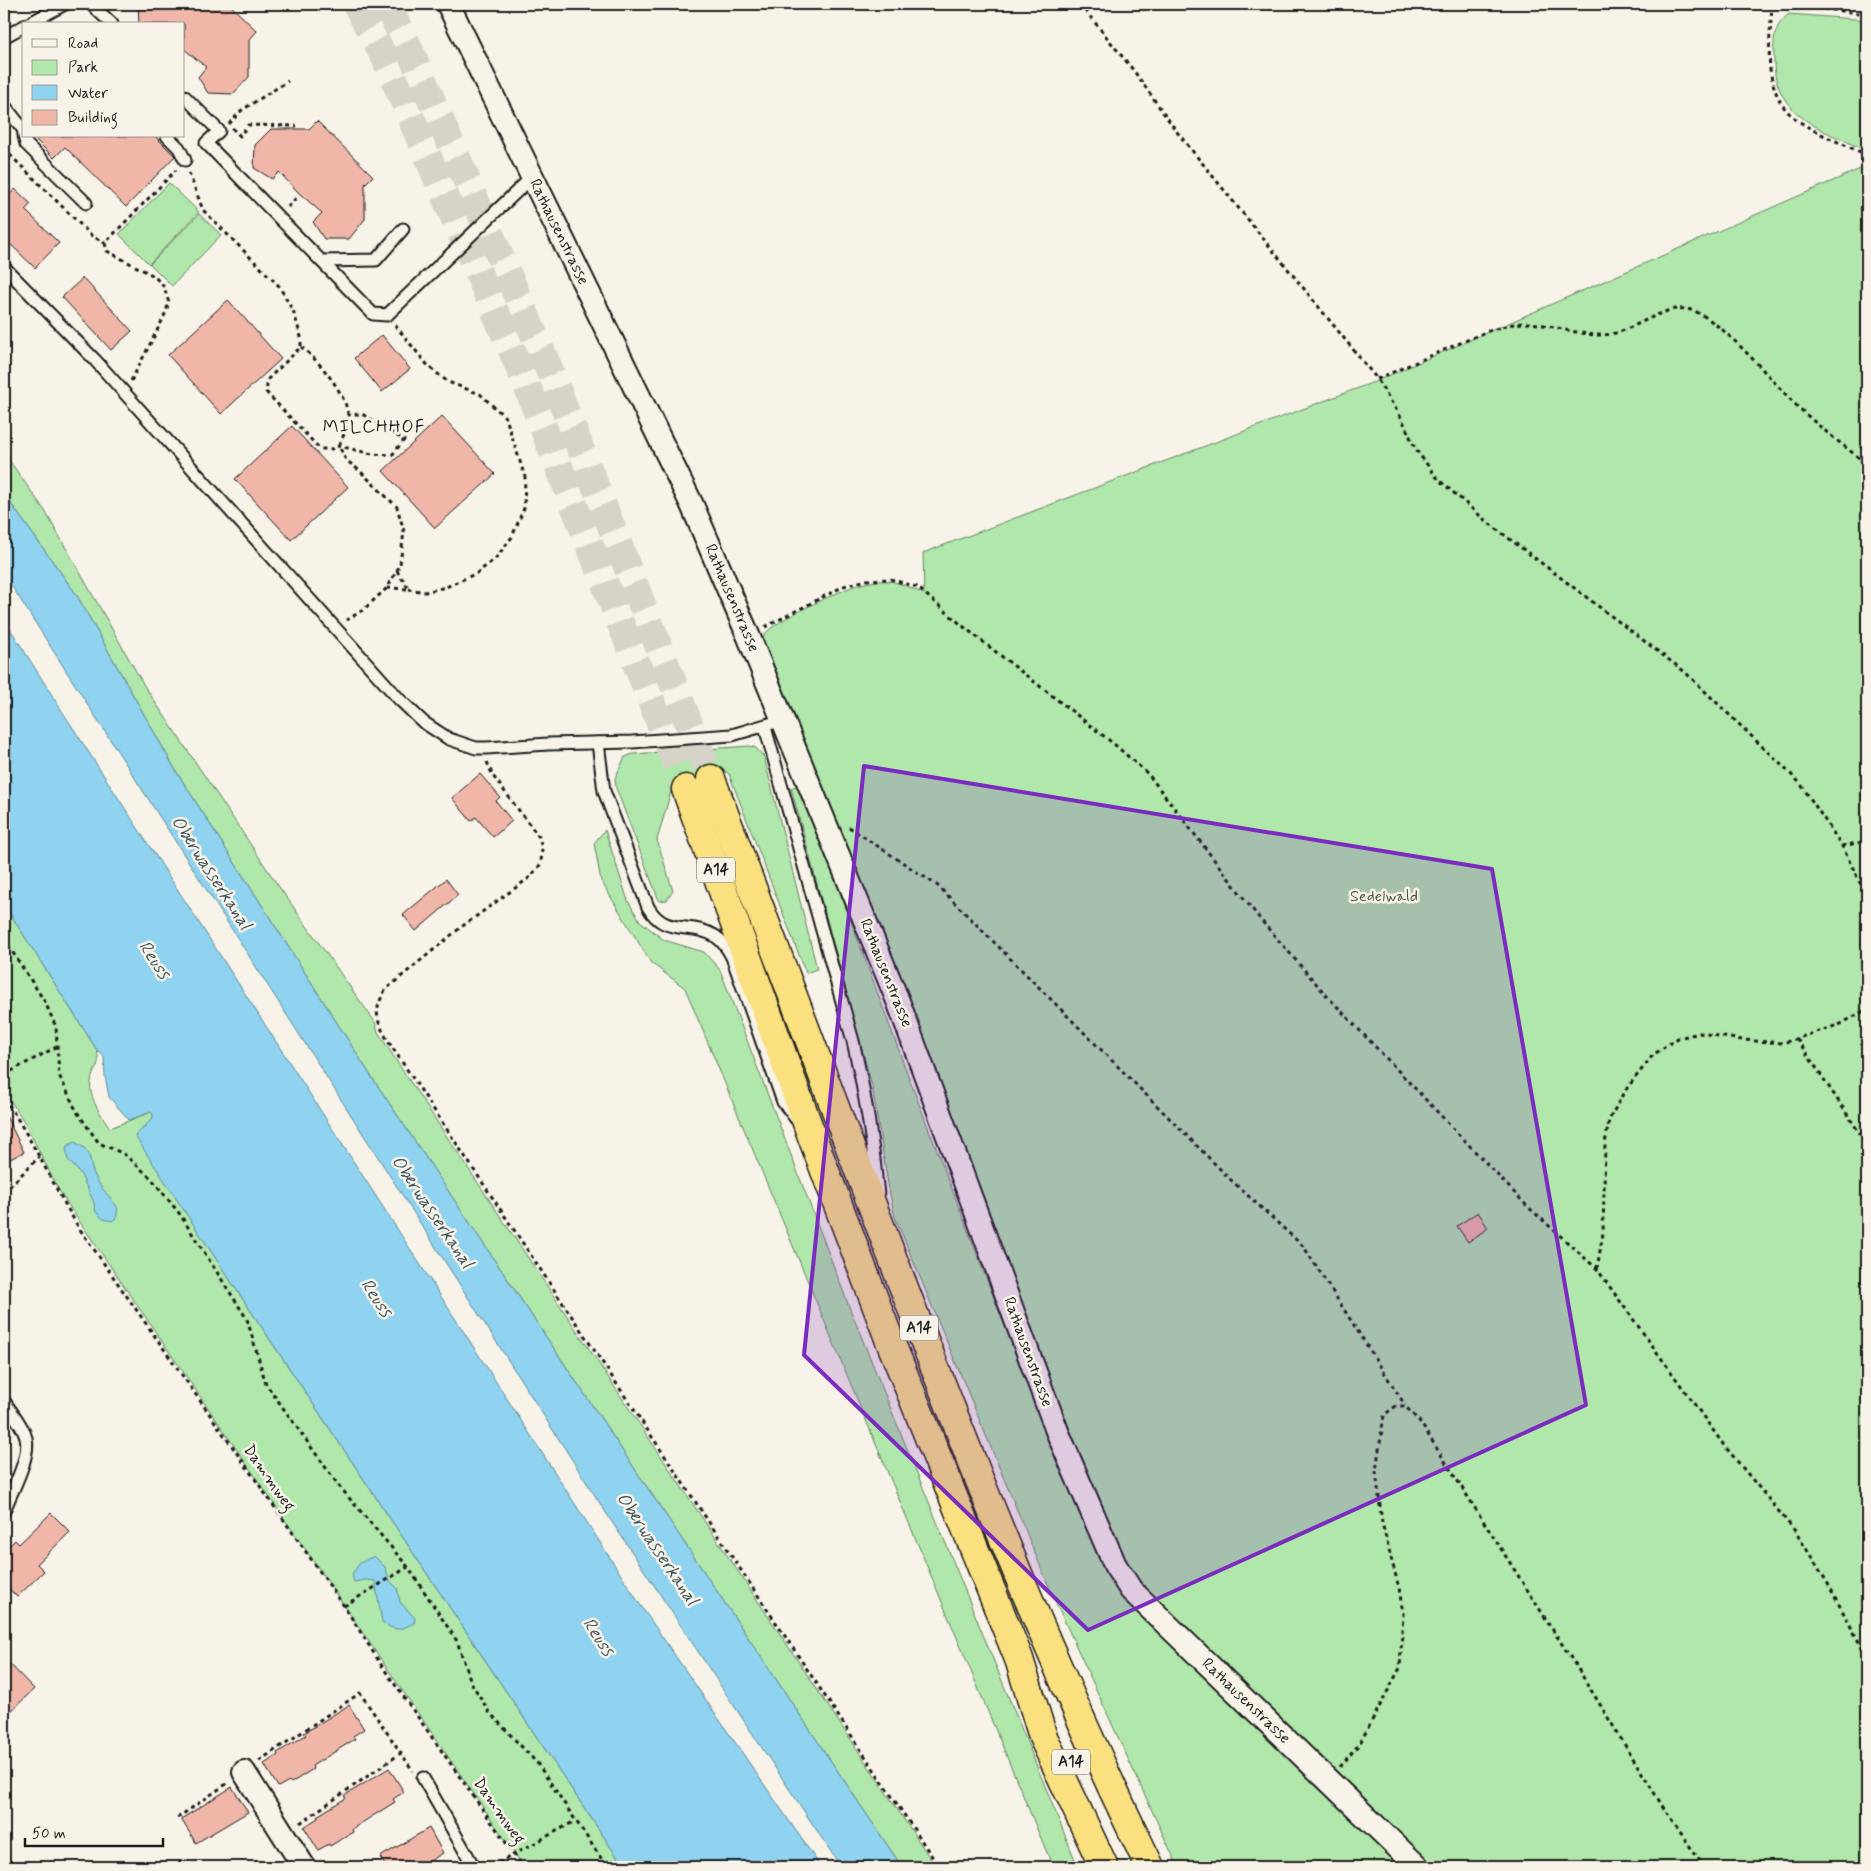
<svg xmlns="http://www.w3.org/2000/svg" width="1871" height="1871" font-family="Mynerve,sans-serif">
<rect width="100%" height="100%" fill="#f7f3e8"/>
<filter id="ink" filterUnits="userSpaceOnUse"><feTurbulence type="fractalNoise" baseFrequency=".02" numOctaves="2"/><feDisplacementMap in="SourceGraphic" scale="10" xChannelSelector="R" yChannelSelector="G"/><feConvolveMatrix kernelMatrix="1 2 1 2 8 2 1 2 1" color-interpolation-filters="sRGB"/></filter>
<g filter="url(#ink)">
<g fill="#b0e7aa" stroke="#668263">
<path d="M1789 14 1867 20V151C1837 136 1792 123 1779 88 1774 77 1774 66 1774 55 1773 37 1775 25 1789 14Z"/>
<path d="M1867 166V1867H1178L1052 1594 895 1217 889 1190 872 1086 791 788 800 784 909 1078 1063 1477 1085 1468 764 649C763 643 762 639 765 634 775 620 836 593 854 586 864 583 877 580 888 581 900 582 913 589 924 594L923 553 1374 382Z"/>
<polygon points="169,183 199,212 149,264 119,234"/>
<polygon points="199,214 221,235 172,286 150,264"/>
<polygon points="4,453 45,511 145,687 277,884 375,1022 378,1032 403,1071 936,1867 902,1867 371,1076 176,771 76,594 4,494"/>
<polygon points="750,746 756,748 764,757 817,969 806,973 729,774 725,771 672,788 657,840 673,891 667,900 659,901 616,788 615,778 625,757 633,754"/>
<polygon points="605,830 628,901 640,921 664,940 704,952 720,970 850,1309 1078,1867 1053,1867 685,988 651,963 601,881 594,843"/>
<path d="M4 904 97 1050C101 1069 94 1066 91 1081 88 1098 101 1114 110 1128L151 1112 153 1114V1118L136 1136 228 1277 624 1867H524L73 1212 57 1187 25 1123 4 1091Z"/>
</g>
<g fill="#8fd3f0" stroke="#618a9b">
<polygon points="4,494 76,594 176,771 371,1076 902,1867 841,1867 610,1519 4,574"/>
<polygon points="4,619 62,711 645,1612 821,1867 624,1867 228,1277 135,1136 153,1118 153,1114 151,1112 129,1120 109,1097 105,1076 104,1056 97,1050 4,904"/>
<path d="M74 1142C95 1151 87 1160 95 1176 100 1188 111 1198 118 1208L116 1218 112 1221 103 1219 96 1212 93 1200 80 1173 68 1160 66 1147Z"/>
<path d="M374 1556 385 1567 390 1581 397 1588 400 1602 415 1618 414 1623C400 1630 395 1632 382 1622L375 1581 365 1580 354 1582 352 1574 360 1563Z"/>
</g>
<g fill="#f0b7a8" stroke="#1c1c1c">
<polygon points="138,4 229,4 257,31 249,40 249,77 233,94 208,93 198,77 206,67 184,49 184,24 139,24"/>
<polygon points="317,121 373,176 365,184 365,219 349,239 324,239 313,222 322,213 299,193 279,172 272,179 254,168 255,145 271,129 309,129"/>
<polygon points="32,136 155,136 175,156 126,207 65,147 54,158"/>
<polygon points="15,189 31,204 25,210 59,243 35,268 4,238 4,200"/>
<polygon points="83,278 132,331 111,350 62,297"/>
<polygon points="228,300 281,359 221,414 168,355"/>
<polygon points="382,335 410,369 382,392 354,358"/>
<polygon points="442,416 495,474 435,528 383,471"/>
<polygon points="292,426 348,487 291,540 235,479"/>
<polygon points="480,774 500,797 496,801 512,821 493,837 476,817 471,821 452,798"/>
<polygon points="446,879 458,895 416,931 403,915"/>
<polygon points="4,1112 24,1152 4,1162"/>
<polygon points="1478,1212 1488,1228 1468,1242 1457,1226"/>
<polygon points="51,1513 70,1532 37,1564 44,1571 17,1597 4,1583 4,1551 15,1540 19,1544"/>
<polygon points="4,1658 34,1689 4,1718"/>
<polygon points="349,1705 364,1729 353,1736 355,1739 312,1766 313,1769 291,1783 289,1781 278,1787 264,1764 278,1755 277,1753 306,1735 304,1733"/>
<polygon points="389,1768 404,1792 393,1799 395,1802 352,1829 353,1832 330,1846 329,1844 318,1850 304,1827 318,1818 317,1816 346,1798 344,1796"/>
<polygon points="232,1787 248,1812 196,1843 181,1819"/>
<polygon points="429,1828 443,1853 420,1867 386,1867 380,1857"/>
</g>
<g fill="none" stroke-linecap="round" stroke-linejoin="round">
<g stroke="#d6d3c9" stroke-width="28" stroke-dasharray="28 14" stroke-linecap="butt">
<polyline points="356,4 385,58 523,376 686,789"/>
<polyline points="386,4 407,44 547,364 711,779"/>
</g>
<g stroke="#1c1c1c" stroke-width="15">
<g id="lane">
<polyline points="91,4 112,24"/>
<polyline points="28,24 65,4"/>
<polyline points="4,37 24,26"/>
<polyline points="184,96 219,131 206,143 373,314 387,315 532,177"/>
<polyline points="4,105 23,129 24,134"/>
<polyline points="24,136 26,144 86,203"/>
<polyline points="167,136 179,148 185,160"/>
<polyline points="322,261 376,260 403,229"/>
<polyline points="4,267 95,360 399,699 423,722 449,739 476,748 487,748 548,744 632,742 732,735 783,720"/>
<path d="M765 727 853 1041C865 1092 873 1142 878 1195"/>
<path d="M598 743 604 791 648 907C665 937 690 921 715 936 723 941 728 949 732 957L783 1102 796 1119"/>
<path d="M4 1401C11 1412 23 1425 26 1438 31 1457 11 1492 4 1511"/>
<polyline points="423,1778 474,1867"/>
</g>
</g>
<g stroke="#1c1c1c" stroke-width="26">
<g id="street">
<polyline points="448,4 692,505 748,635 898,1001 1057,1431 1115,1565 1131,1590 1418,1867"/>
<polyline points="244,1772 304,1867"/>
</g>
</g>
<g stroke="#1c1c1c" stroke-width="31">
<g id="highway">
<path d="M711 779C773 944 835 1110 899 1275 976 1475 1056 1675 1150 1867"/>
<polyline points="686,789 814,1142 890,1341 1019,1659 1043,1737 1104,1867"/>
</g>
</g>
<g stroke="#1c1c1c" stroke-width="3" stroke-dasharray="4 4" stroke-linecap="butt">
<polyline points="1080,4 1134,71 1177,132 1377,379 1403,421 1416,450 1439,480 1486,521 1685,672 1800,783 1842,846 1867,897"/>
<polyline points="1736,4 1772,7 1800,6 1867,14"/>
<path d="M1772 4C1771 25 1768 48 1770 69 1772 84 1778 103 1790 114 1808 131 1844 144 1867 155"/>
<polyline points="229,124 242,110 288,81"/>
<polyline points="232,128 240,136 248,125 297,126"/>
<polyline points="4,149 92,236 105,243"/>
<polyline points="189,173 203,210 279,286 294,313 301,337 301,347 268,379 266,392 320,449 331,449 339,446 372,454 392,455 404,440 362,414 348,415"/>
<polyline points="288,207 297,197"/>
<polyline points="395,325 429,367 448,382 480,394 506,418 525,477 524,508 512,537 496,558 477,573 446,587 425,592 409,589"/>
<path d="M301 347C317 358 348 396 348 416 348 427 343 436 339 446L346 460 360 471 397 507 404 531 400 565 387 588 363 610 347 620"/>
<path d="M1377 379 1488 331C1499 328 1513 323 1525 323 1548 323 1576 335 1600 335 1629 336 1660 305 1687 309 1718 314 1772 382 1797 406 1819 427 1844 446 1867 464"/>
<polyline points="131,381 163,319 169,303 164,287 154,276 107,251 105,243 176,170"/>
<polyline points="387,588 409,589 397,571"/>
<polyline points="765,627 844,586 867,580 890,579 917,587 964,627 1114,744 1148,774 1260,919 1327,996 1526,1205 1597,1269 1723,1444 1795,1531 1827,1582 1859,1642 1867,1668"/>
<path d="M487 762 493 776 539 837 542 848 541 864 529 878 460 928 385 990C373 1013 376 1019 388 1041L939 1867"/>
<polyline points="849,827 938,886 1232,1181 1304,1247 1405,1405"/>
<polyline points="1842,846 1867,841"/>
<polyline points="4,939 45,1002 56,1027 59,1075 77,1112 99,1143 124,1154 151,1178 179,1213 247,1319 266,1384 339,1486 408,1567 457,1641 471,1682 489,1712 537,1763 607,1867"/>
<polyline points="1797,1039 1867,1144"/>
<polyline points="4,1075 58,1046"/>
<path d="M4 1098C32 1139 53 1185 79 1228L344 1606 382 1666 523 1867"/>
<polyline points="4,1192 39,1157"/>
<polyline points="1597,1269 1603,1233 1605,1144 1609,1120 1624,1092 1653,1055 1678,1038 1700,1033 1742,1040 1783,1043 1841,1024 1867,1009"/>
<polyline points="344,1606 408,1567"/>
<polyline points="259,1761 360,1693 401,1753"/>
<polyline points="1340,1767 1360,1743 1400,1668 1403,1614 1399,1588 1382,1523 1376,1471 1384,1415 1396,1406 1405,1406 1420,1422 1583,1677 1663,1807 1704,1867"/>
<polyline points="177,1818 228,1783"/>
<polyline points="300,1823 401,1753 413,1771"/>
<polyline points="491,1867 575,1821"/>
</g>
<use href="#lane" stroke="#f7f3e8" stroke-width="11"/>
<use href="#street" stroke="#f7f3e8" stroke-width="22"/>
<use href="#highway" stroke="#fbe080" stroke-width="28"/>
</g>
</g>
<path fill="#7b2cbf" fill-opacity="0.2" stroke="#7b2cbf" stroke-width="4" stroke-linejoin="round" d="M864 766 1492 869 1586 1405 1088 1630 804 1355Z"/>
<g text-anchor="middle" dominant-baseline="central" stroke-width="5" stroke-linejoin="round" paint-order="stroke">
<g fill="#f7f3e8" stroke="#5e5c59" stroke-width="1">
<rect x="697" y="857.5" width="38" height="25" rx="4"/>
<rect x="900" y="1315.5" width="38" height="25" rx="4"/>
<rect x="1052" y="1749.5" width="38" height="25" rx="4"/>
</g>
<g font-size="15" font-weight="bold" fill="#1c1c1c">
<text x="716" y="870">A14</text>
<text x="919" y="1328">A14</text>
<text x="1071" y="1762">A14</text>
</g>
<g font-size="16" fill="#1c1c1c" stroke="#f7f3e8">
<text transform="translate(559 232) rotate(64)">Rathausenstrasse</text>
<text transform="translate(732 598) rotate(67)">Rathausenstrasse</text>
<text transform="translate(886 973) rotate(68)">Rathausenstrasse</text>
<text transform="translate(1028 1352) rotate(70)">Rathausenstrasse</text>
<text transform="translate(269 1478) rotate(55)">Dammweg</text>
<text transform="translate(1246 1701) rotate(44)">Rathausenstrasse</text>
<text transform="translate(499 1811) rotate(55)">Dammweg</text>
</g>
<g font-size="16" fill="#485947" stroke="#f7f3e8">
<text x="1384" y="896">Sedelwald</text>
</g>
<g font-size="18" letter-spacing="1" fill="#1c1c1c" stroke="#f7f3e8">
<text x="374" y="427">MILCHHOF</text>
</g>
<g font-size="18" font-style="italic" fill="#3e535c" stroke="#f7f3e8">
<text transform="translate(211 873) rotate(57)">Oberwasserkanal</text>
<text transform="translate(154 960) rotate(57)">Reuss</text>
<text transform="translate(432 1212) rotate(56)">Oberwasserkanal</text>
<text transform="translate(376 1298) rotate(57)">Reuss</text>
<text transform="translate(657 1549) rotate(56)">Oberwasserkanal</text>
<text transform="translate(598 1637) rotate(57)">Reuss</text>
</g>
</g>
<rect width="1871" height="1871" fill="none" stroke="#f7f3e8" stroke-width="20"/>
<rect x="10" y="10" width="1851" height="1851" fill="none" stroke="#1c1c1c" stroke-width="2" filter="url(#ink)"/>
<rect x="22" y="22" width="162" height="115" fill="#f7f3e8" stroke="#9f9d96"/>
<rect x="32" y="39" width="25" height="8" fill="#f7f3e8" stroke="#9f9d96"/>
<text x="68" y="48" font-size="15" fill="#1c1c1c">Road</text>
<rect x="32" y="60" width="25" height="15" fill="#b0e7aa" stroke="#9f9d96"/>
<text x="68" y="72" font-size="15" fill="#1c1c1c">Park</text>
<rect x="32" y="85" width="25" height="15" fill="#8fd3f0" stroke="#9f9d96"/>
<text x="68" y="98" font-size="15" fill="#1c1c1c">Water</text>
<rect x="32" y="110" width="25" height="15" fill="#f0b7a8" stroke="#9f9d96"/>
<text x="68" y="122" font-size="15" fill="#1c1c1c">Building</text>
<path d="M25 1838v8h138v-8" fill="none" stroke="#1c1c1c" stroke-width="2.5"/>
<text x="32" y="1838" font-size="15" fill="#1c1c1c" stroke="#f7f3e8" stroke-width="4" paint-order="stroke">50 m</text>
</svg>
